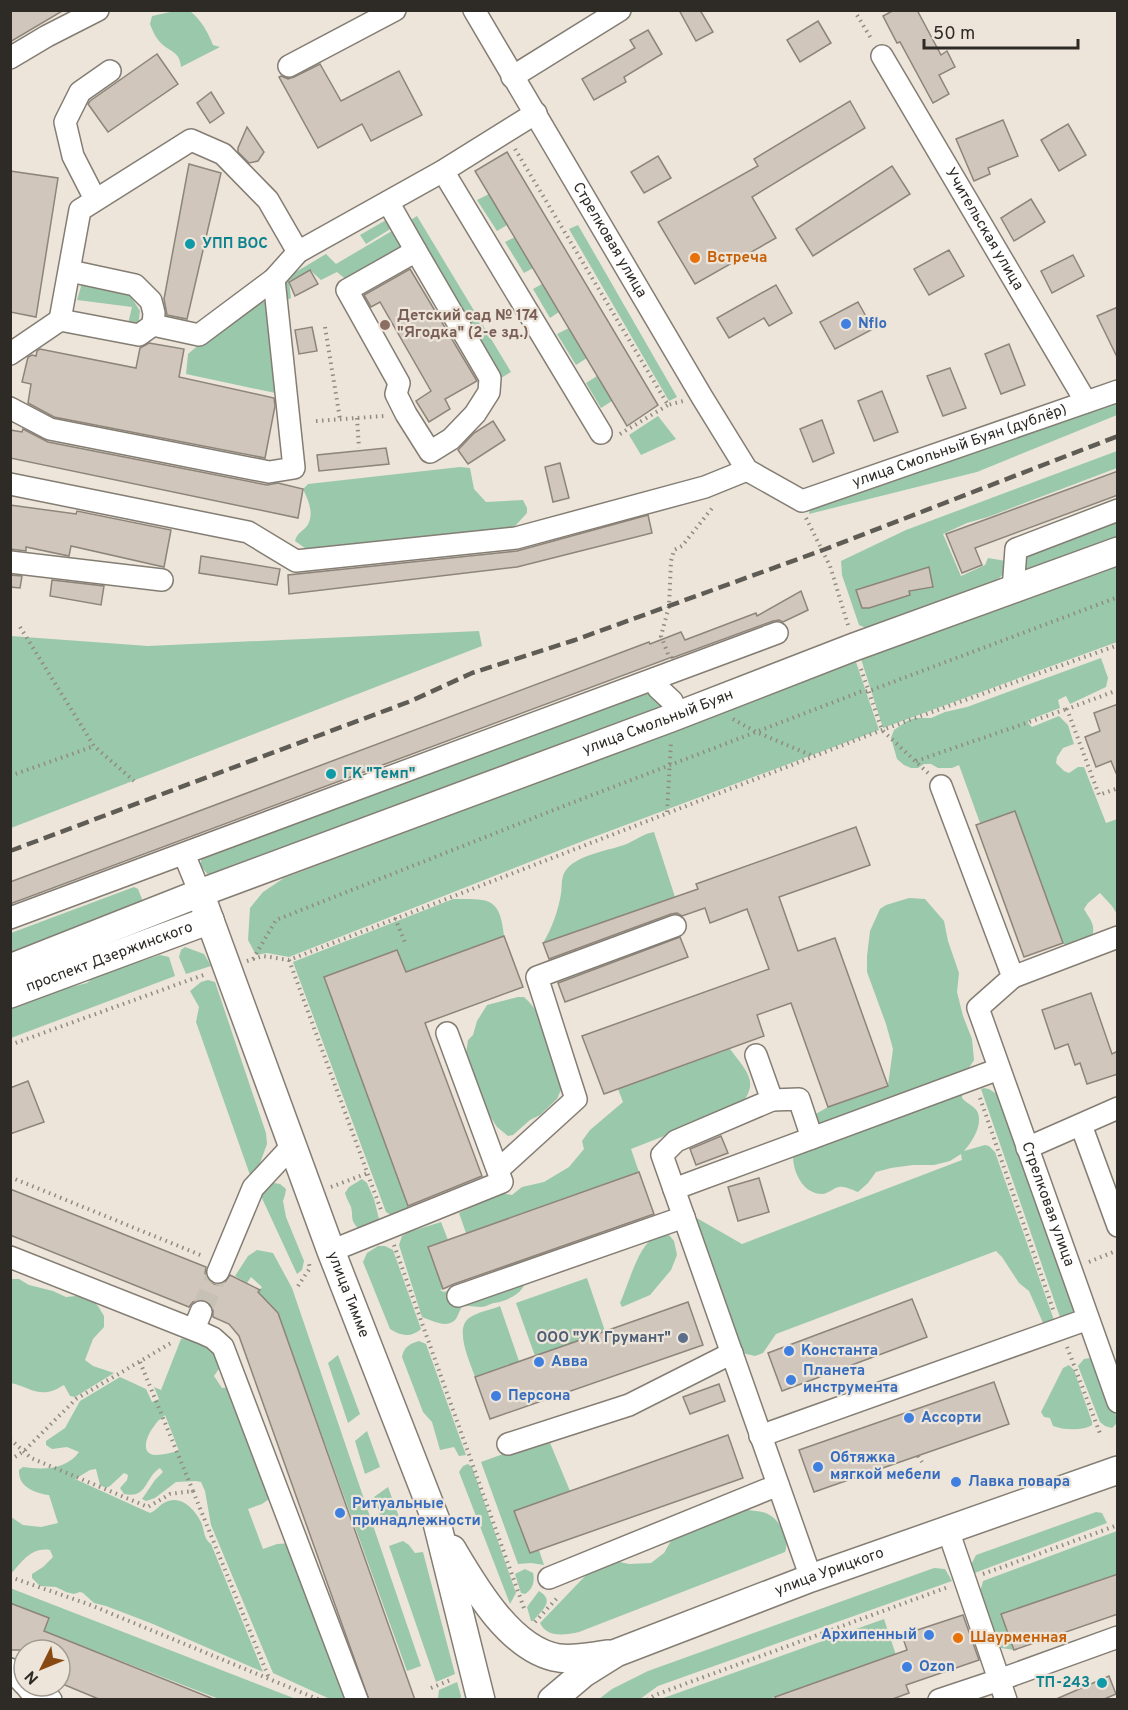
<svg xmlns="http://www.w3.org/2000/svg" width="1128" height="1710" font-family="Overpass,sans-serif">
<rect width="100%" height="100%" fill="#ede5d9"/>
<g fill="#9ac8ab" fill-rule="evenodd">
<path d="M175 11H190C201 20 208 32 213 45L220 47 181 67C180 53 173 53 163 45 156 39 153 32 150 24L152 16Z"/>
<polygon points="489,194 507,225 497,231 477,200"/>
<polygon points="417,216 511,372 498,380 404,224"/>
<polygon points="386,220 392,228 366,244 360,235"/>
<polygon points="578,225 677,397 669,401 569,229"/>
<polygon points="397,228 410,248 349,282 337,272 321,280 310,270 289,281 291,298 287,300 284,279 326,254 336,264"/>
<polygon points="515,237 533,268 524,273 505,242"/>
<polygon points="82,283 128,292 140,311 138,327 128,324 132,307 77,300"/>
<polygon points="542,284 559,312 550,318 533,289"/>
<polygon points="251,301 265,302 280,394 186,374 188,354"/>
<polygon points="569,328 587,358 576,365 557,334"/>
<polygon points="597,376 612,401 601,408 586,383"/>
<polygon points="1117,402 1117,415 977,472 809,514 811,504"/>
<polygon points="658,416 676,439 641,455 629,435"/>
<polygon points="1117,451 1117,468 988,517 967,523 943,534 961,576 985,565 988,558 1006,561 1003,574 995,583 866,628 859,625 842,575 841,561 906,530"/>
<path d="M460 467 470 468 474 489 486 502 523 500 527 508V513L515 526 505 529 320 552 309 551 295 541C297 533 302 532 307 526 315 514 308 500 303 489L308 484Z"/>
<polygon points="1117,517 1117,536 1025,572 1021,554"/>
<polygon points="1117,566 1117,642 883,728 861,659"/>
<polygon points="479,631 482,646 11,828 11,636 148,646"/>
<path d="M1101 658 1108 678 1106 687 1070 704 1066 696 1058 700 1060 708 1029 720 1028 723 1032 727 1059 716 1068 725 1074 744 1063 748 1057 757 1056 763 1064 771 1069 773 1078 767H1084L1106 823 1117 819V914L1112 906 1100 893 1088 903 1084 909C1090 920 1096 924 1092 937L1068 949 1063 943 1015 811 980 823 959 765 952 768H938L931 764H924L918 768H911L904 765 897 759 891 738 894 730 907 721 915 718H931L945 712 967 707Z"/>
<polygon points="856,662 879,730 583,841 289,957 267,953 256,955 248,940 250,908 263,892 284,878"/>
<polygon points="649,688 665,705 209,876 200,865 202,858"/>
<path d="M654 832 675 897 543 943C552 928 558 911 561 894 562 888 561 882 563 876 569 856 607 851 624 845 635 841 642 834 654 832Z"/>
<polygon points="134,887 138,889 142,899 141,904 11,954 11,933"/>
<path d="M909 898 925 899 944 921 948 941 959 973 957 992 963 1016 972 1039 974 1060 963 1077 962 1098C966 1103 974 1106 977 1111 984 1124 972 1142 964 1151L985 1145 989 1146 995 1152 1055 1323 1044 1325 1029 1291 1019 1283 1002 1257 996 1251 776 1334 763 1353 755 1356 742 1353 688 1213 742 1244 962 1160 961 1154 950 1161 934 1165H913L891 1168 876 1172 868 1183 858 1192C852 1190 845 1186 839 1187 833 1188 828 1194 822 1194 803 1194 793 1172 793 1156L818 1147 824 1142 798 1124 828 1107 888 1085 893 1049 886 1024 867 972V956L870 931 880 909 886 905Z"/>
<path d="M453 899C488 899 500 896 504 936L406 972 397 950 324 977 409 1210 393 1216 386 1212 293 962Z"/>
<polygon points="185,947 204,954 211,966 186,974 179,957 181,950"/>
<polygon points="160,955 169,957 175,976 11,1038 11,1007 59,990 87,983 94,977"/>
<polygon points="208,980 215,982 266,1133 267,1144 256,1174 254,1176 250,1175 196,1022 199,1007 190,991 201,982"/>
<path d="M518 997H524C547 1017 554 1056 563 1085L557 1099 540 1115 530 1120 513 1135 508 1136 497 1127 490 1116 479 1092 466 1054 468 1040 473 1035 477 1021 487 1005Z"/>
<path d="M730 1049C746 1071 762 1083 738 1107L631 1149 639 1172 466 1233 459 1213 501 1193 512 1195 522 1187 544 1182 569 1167 584 1149 582 1141 590 1130 623 1102 618 1089Z"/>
<polygon points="984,1088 989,1089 1000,1096 1075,1306 1073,1315 1062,1323 981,1089"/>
<path d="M362 1179 367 1183 374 1199 379 1219V1222L360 1230C349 1219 354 1220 351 1207 349 1202 346 1198 345 1193L349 1187Z"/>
<polygon points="274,1183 280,1184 286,1189 285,1195 283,1201 286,1217 304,1261 302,1270 297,1274 261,1196 262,1192"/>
<path d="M441 1222 448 1240 428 1247 443 1289 440 1290 444 1292 531 1261C528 1287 520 1298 494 1303 489 1304 486 1307 481 1307 474 1307 469 1305 462 1307 459 1311 458 1317 455 1320 446 1329 431 1320 422 1317L399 1245 402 1236 409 1232Z"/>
<path d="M669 1235 674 1241 677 1255 671 1270 650 1295 622 1307 620 1303C628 1286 638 1246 654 1238 659 1236 664 1236 669 1235Z"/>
<path d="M378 1246H385L393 1250 421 1329C411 1338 401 1336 390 1329L363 1262 367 1253Z"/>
<polygon points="257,1250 273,1253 292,1288 421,1666 407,1671 278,1313 258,1292 262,1287 251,1277 247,1283 235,1276 248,1256"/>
<polygon points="587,1278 605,1331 535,1356 516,1303"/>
<path d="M10 1279H19L29 1285 53 1291 66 1297 76 1296 90 1298 98 1306 104 1316V1327L93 1339 85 1360 93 1366 114 1373 75 1397 70 1396 64 1385C40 1400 32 1388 11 1383Z"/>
<path d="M500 1306 519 1361 475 1377C470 1362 454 1329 469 1318 477 1312 491 1310 500 1306Z"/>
<path d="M195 1335 210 1343 223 1363 214 1376 222 1388 233 1387 275 1495 262 1504 248 1509 263 1549 277 1544 293 1543 353 1699H330L273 1673 211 1525 205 1491 201 1482 196 1481 176 1482 155 1498 146 1501 142 1499 155 1480 163 1472 160 1468C144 1478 148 1499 124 1494L120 1488 127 1480 128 1475 124 1473 110 1486 106 1488 100 1485 96 1469 90 1470 75 1479 150 1513C155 1511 158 1507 162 1504 179 1493 193 1507 201 1522 205 1531 203 1538 211 1544L263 1672 153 1624 106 1606 94 1603 83 1593 80 1592 74 1594 66 1592 56 1587 40 1586 32 1578V1574L43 1567 53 1557 50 1550C31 1547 22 1562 11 1574V1517L23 1525 41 1527 58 1523 49 1495C35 1493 18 1487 19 1470L23 1467C43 1470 66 1470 79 1452L67 1447 52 1449 46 1445V1441L65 1428 80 1401 120 1377 146 1389 152 1402 159 1399 154 1387 161 1390 181 1339ZM165 1415 179 1451C173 1452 163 1455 156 1455 138 1454 148 1433 155 1425 157 1421 162 1418 165 1415Z"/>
<path d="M419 1341 426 1344 466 1455 459 1456 454 1447 440 1450 432 1422 423 1412 402 1357C404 1347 409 1344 419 1341Z"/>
<polygon points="338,1355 360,1414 348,1423 328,1363"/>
<polygon points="1090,1358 1093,1358 1099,1365 1117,1419 1117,1423 1112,1428 1105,1426 1100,1422 1078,1366 1084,1359"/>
<path d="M1069 1365 1074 1370 1092 1422V1425C1083 1431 1063 1430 1053 1426L1050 1418 1044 1417 1041 1412 1063 1368Z"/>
<polygon points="367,1431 380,1467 365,1474 355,1441"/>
<polygon points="548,1438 570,1491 514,1511 530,1553 539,1550 544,1565 531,1563 518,1564 481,1462"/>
<polygon points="468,1464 472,1467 516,1593 510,1604 459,1472 463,1466"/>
<polygon points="388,1487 399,1517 383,1524 374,1497"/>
<path d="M748 1510C754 1511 762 1511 768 1514 781 1521 790 1539 785 1552L579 1632C565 1635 547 1638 540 1623L590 1571 615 1561 629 1564 651 1563 664 1553 672 1539 733 1511Z"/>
<polygon points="1096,1512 1102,1513 1107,1523 972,1574 972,1563 976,1555"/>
<polygon points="1117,1531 1117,1574 1002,1614 1014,1650 1001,1648 980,1592 983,1581"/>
<polygon points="403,1541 409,1545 415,1553 423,1552 455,1674 436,1682 389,1546"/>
<polygon points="934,1568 945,1569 952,1581 658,1686 640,1699 629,1698 627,1700 599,1699 612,1689 648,1671"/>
<path d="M525 1569 533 1573C535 1581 533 1589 525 1594L521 1593 515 1574Z"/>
<polygon points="10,1588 296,1699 219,1699 44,1631 49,1618 11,1603"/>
<path d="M539 1591C556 1601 541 1611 533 1621H531L527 1607Z"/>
<polygon points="884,1619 896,1655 769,1699 658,1700"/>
<polygon points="457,1682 461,1696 460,1699 438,1699 439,1690"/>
</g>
<g fill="#d0c6bc" stroke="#8d847a" stroke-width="1.5">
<polygon points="10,10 64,10 10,42"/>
<polygon points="679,10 700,10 713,32 696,41"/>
<polygon points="894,10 917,10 941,55 947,51 955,67 939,75 949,94 933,103 900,42 897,43 883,16"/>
<polygon points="818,21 831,43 800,62 787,40"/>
<polygon points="648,30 662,54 624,77 626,82 594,100 582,79 635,48 630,40"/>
<polygon points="157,54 178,84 108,132 88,104 90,101"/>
<polygon points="320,64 341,101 399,71 422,115 371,141 362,124 318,148 279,77 281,76 288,79 294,77"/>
<polygon points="211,92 224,113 210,123 197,103"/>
<polygon points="850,101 865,128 752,197 776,238 695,284 658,222 758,166 754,159"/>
<polygon points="1003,120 1018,156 988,168 990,174 974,181 956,139"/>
<polygon points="1068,124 1086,155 1059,171 1041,140"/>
<polygon points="247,127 264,152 258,161 249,163 238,152 238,148"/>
<polygon points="507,152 658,405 627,426 475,171"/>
<polygon points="658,156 671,178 644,193 631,172"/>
<polygon points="189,164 221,173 187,319 167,315 164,299"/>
<polygon points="892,166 910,194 813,256 796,229"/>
<polygon points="10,171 58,178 36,317 10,312"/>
<polygon points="1031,199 1045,222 1014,241 1001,218"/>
<polygon points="949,250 964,276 929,295 914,269"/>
<polygon points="1073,255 1084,276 1052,293 1041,271"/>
<polygon points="410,269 477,381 445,399 450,409 429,422 416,401 431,391 380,302 371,307 364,295"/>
<polygon points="310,270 318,284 295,296 289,282"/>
<polygon points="776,285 792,313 769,326 764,318 729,338 717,318"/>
<polygon points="858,302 873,329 835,349 820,322"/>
<polygon points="1118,307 1118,359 1097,316"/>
<polygon points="312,327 317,351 299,354 295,330"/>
<polygon points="149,343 184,349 179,377 274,398 275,406 265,458 54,417 28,403 31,384 22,382 28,357 32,355 36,356 37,351 40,349 136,368 140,348"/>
<polygon points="1009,344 1025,385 1001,394 985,354"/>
<polygon points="950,368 966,408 943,416 927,376"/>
<polygon points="882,391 898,432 874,441 858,401"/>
<polygon points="822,420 834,453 813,462 800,429"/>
<polygon points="493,421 505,440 468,464 458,450 474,433"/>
<polygon points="23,429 48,442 267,485 278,483 303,489 298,518 10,458 10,430 22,432"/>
<polygon points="386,448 389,464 319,471 317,455"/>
<polygon points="560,463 569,498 553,502 545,467"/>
<polygon points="1118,471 1118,495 975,548 982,565 962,573 946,534"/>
<polygon points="10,505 76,514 77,511 171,530 164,567 71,546 69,556 26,547 26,551 10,549"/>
<polygon points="648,515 652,533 517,567 289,594 288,575 517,551"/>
<polygon points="201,556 280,569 277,585 199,573"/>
<polygon points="929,567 933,587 909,591 910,595 869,608 862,608 856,590"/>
<polygon points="10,575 22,576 20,588 10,587"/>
<polygon points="52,580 104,586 101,605 50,596"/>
<polygon points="801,591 808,610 783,622 779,620 773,621 672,658 672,657 10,904 10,882 649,642 650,644 681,632 685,640 756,613 757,616"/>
<polygon points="1118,704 1118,772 1116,773 1111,761 1096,767 1085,737 1100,731 1094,713"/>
<polygon points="1015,811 1063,943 1024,957 976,825"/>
<polygon points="856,827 870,865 779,897 798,951 835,938 888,1086 828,1107 791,1003 757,1015 764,1036 604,1094 582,1036 769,969 747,909 710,923 705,908 682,916 677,913 671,914 549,959 543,943 698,889 696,884"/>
<polygon points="504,936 523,987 425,1023 482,1176 408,1206 324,977 397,950 406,972"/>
<polygon points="680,937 688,957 565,1002 558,983"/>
<polygon points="1091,993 1112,1054 1118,1051 1118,1074 1087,1084 1080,1063 1075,1065 1068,1044 1055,1049 1042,1010"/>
<polygon points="28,1081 44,1122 10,1134 10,1088"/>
<polygon points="721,1136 728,1153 696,1165 690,1149"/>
<polygon points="639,1172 654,1214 454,1284 443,1289 428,1247"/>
<polygon points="759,1178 769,1212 738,1221 728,1187"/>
<polygon points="10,1189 206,1267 205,1273 208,1279 214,1284 219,1285 225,1282 230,1275 260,1290 258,1292 278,1313 415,1700 369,1700 239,1336 229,1324 213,1317 213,1310 211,1304 206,1300 199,1300 193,1302 189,1307 10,1235"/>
<polygon points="912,1299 927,1337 782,1391 768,1353"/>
<polygon points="688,1302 703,1345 490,1419 475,1377"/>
<polygon points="994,1382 1009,1424 814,1492 799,1450"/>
<polygon points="719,1384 725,1401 690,1414 683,1397"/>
<polygon points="728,1435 743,1478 530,1553 514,1511"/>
<polygon points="1118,1574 1118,1614 1014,1650 1001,1614"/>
<polygon points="10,1603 49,1618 44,1631 216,1700 101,1700 60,1683 60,1650 10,1650"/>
<polygon points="963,1615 979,1660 906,1685 909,1693 890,1700 776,1700 775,1697 907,1650 902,1635"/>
<polygon points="1109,1676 1116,1694 1102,1700 1054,1700"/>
</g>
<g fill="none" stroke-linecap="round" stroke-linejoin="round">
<polyline stroke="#c7c0b5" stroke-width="21" stroke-dasharray="21 10" stroke-linecap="butt" points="201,1312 218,1272"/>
<g stroke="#847d73" stroke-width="24">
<g id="minor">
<path id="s1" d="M474 10 702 397 747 470 802 501 1118 391"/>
<path id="s2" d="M882 56 1086 402"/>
<polyline points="10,58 47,36 98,10"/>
<polyline points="289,66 395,10"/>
<polyline points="512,77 620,10"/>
<polyline points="443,171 601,433"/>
<polyline points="95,199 73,156 65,122 80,92 110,71"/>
<polyline points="388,202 416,251"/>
<polygon points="416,251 490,378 489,392 475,414 451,439 430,452 406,414 396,394 399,383 347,290"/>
<polyline points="70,271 135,285 151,301 154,313 153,325 199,335 274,279 298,252 443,171 536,113"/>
<polyline points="60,320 80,210 191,140 223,154 268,200 298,252"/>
<polyline points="10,354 60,320 139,335 153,325"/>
<polyline points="10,408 50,429 269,472 294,468 274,279"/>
<polyline points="10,484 248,532 296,561 516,538 705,487 747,470"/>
<polyline points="10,562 162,580"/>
<polyline points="1013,590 1016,549 1118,510"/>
<polyline points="654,679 658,688 672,701 679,716"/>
<path id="s3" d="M941 786 1013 977 978 1008 1118 1402"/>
<polyline points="184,854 200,893"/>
<polyline points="10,918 777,633"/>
<polyline points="1013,977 1118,937"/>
<polyline points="756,1055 772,1100 799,1099 812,1138"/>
<polyline points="772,1100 676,1141 662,1155 811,1578"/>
<polyline points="1081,1125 1118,1226"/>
<polyline points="1027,1148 1118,1108"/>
<polyline points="498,1170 576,1099 537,977 675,926"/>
<polyline points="674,1189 999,1069"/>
<polyline points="331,1251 502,1182 447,1033"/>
<polyline points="10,1257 202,1333 213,1338 223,1347 357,1700"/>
<polyline points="218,1272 253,1188 292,1146"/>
<polyline points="458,1296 684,1217"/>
<polyline points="194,1329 201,1312"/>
<polyline points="760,1436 1088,1319"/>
<polyline points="508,1444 629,1405 732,1353"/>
<polyline points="948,1530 1006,1700"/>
<polyline points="549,1578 778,1485"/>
<polyline points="10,1669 24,1684"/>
<polyline points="26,1686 30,1691 51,1700"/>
<polyline points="939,1700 999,1680 1118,1637"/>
</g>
</g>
<g stroke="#847d73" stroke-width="30">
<g id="major">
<path id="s4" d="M200 893 331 1251 437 1523 481 1700"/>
<path id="s5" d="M10 968 200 893 671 718 854 647 1118 551"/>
<path id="s6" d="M10 994 210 920"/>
<path d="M452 1549C474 1586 511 1651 559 1658 576 1660 592 1656 609 1654"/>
<path id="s7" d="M552 1700 584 1673 616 1653 811 1578 1118 1470"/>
</g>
</g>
<g stroke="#918b83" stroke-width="4" stroke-dasharray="1.5 4.5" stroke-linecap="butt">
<polyline points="854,10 872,40"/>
<polyline points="515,149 668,405 683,401"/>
<polyline points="325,327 340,419"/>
<polyline points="357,418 359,448"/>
<polyline points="316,421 384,416"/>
<polyline points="620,434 668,405"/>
<polyline points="806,518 830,566 848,625"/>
<polyline points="20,627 94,746 134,781"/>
<polyline points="668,654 661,636 669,606 671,561 674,550 682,546 713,507"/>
<polyline points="861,669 882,730 928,773"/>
<polyline points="1118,690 1067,709 1099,795 1118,788"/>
<polyline points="733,719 756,732 813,756"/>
<polyline points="916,761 1067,709"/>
<polyline points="10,776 94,746"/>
<polyline points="667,812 671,742"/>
<polyline points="395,918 406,945"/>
<polyline points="253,959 276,920 574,802 860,692 869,691 1118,597"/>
<polyline points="289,960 381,1210"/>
<polyline points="247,961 263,956 289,960 882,730 1118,645"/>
<polyline points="10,1045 206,974"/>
<polyline points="980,1098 1054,1312"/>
<polyline points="10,1177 203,1256"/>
<polyline points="331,1187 368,1173"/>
<polyline points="394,1245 525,1611"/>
<polyline points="1089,1262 1118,1250"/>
<polyline points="298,1286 310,1268 309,1264"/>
<polyline points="1067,1347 1101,1436"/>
<polyline points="140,1362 193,1491"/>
<polyline points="10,1439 31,1458 148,1507 170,1494 193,1491 269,1678"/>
<polyline points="918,1456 922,1462"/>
<polyline points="10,1460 24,1451 76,1399 171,1343"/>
<polyline points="983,1574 1118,1525"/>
<polyline points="10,1577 88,1604 320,1700"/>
<polyline points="535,1622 558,1597"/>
<polyline points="431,1688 453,1679"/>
<polyline points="647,1700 655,1695 948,1587"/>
</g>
<use href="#minor" stroke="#fff" stroke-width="21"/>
<use href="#major" stroke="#fff" stroke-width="27"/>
<polyline stroke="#5f5b55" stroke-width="4.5" stroke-dasharray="12 6" stroke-linecap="butt" points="10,851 411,701 472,673 575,640 823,550 1118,436"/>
</g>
<g fill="#0f9aa8" stroke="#ede5d9" stroke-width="2">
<circle cx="190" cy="244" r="6"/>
<circle cx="331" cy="774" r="6"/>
<circle cx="1102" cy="1683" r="6"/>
</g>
<g fill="#e8710a" stroke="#ede5d9" stroke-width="2">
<circle cx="695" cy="258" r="6"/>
<circle cx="958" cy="1638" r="6"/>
</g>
<g fill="#3f7fe0" stroke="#ede5d9" stroke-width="2">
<circle cx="846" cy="324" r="6"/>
<circle cx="789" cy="1351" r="6"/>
<circle cx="539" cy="1362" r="6"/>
<circle cx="791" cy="1380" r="6"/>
<circle cx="496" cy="1396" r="6"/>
<circle cx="909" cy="1418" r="6"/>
<circle cx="818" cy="1467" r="6"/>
<circle cx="956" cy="1482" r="6"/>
<circle cx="340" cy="1513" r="6"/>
<circle cx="929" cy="1635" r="6"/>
<circle cx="907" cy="1667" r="6"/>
</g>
<circle fill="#8d6e63" stroke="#ede5d9" stroke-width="2" cx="385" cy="325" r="6"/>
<circle fill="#5c6f8a" stroke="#ede5d9" stroke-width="2" cx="683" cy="1338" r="6"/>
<g text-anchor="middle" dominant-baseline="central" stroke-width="4.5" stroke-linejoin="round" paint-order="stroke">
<g font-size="15" fill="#2e2b27" stroke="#ede5d9">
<text stroke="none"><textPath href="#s2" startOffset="201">Учительская улица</textPath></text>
<text stroke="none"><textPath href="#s1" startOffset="267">Стрелковая улица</textPath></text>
<text stroke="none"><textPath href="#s1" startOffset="765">улица Смольный Буян (дублёр)</textPath></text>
<text stroke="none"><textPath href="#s5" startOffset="693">улица Смольный Буян</textPath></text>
<text stroke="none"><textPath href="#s6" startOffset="106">проспект Дзержинского</textPath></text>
<text stroke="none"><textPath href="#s3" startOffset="459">Стрелковая улица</textPath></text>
<text stroke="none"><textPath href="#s4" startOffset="428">улица Тимме</textPath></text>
<text stroke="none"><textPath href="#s7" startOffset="308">улица Урицкого</textPath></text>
</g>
<g font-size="15" font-weight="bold" fill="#0d838f" stroke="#ede5d9" text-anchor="start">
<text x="202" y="244">УПП ВОС</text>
<text x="343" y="774">ГК "Темп"</text>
<text x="1090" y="1683" text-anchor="end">ТП-243</text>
</g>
<g font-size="15" font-weight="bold" fill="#c56008" stroke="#ede5d9" text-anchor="start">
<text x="707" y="258">Встреча</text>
<text x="970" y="1638">Шаурменная</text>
</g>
<g font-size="15" font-weight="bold" fill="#785e54" stroke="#ede5d9" text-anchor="start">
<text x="397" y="316">Детский сад № 174<tspan x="397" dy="17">"Ягодка" (2-е зд.)</tspan></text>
</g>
<g font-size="15" font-weight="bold" fill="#366cbe" stroke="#ede5d9" text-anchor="start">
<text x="858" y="324">Nflo</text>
<text x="801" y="1351">Константа</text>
<text x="551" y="1362">Авва</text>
<text x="803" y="1371">Планета<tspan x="803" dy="17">инструмента</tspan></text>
<text x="508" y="1396">Персона</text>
<text x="921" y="1418">Ассорти</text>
<text x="830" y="1458">Обтяжка<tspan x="830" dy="17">мягкой мебели</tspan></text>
<text x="968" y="1482">Лавка повара</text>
<text x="352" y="1504">Ритуальные<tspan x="352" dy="17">принадлежности</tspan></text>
<text x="917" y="1635" text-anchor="end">Архипенный</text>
<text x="919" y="1667">Ozon</text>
</g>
<g font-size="15" font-weight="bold" fill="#4e5e75" stroke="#ede5d9" text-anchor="end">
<text x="671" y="1338">ООО "УК Грумант"</text>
</g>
</g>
<rect width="1128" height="1710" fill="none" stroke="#2e2b27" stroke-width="24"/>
<g transform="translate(42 1668) rotate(227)"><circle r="28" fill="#ede5d9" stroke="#a19b92" stroke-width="1.5"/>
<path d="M0-4.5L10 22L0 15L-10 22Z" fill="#894913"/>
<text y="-9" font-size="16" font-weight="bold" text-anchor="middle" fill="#2e2b27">N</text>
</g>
<path d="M924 39v9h154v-9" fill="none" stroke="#2e2b27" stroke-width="3"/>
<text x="933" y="39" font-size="18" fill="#2e2b27" stroke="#ede5d9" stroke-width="4.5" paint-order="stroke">50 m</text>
</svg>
